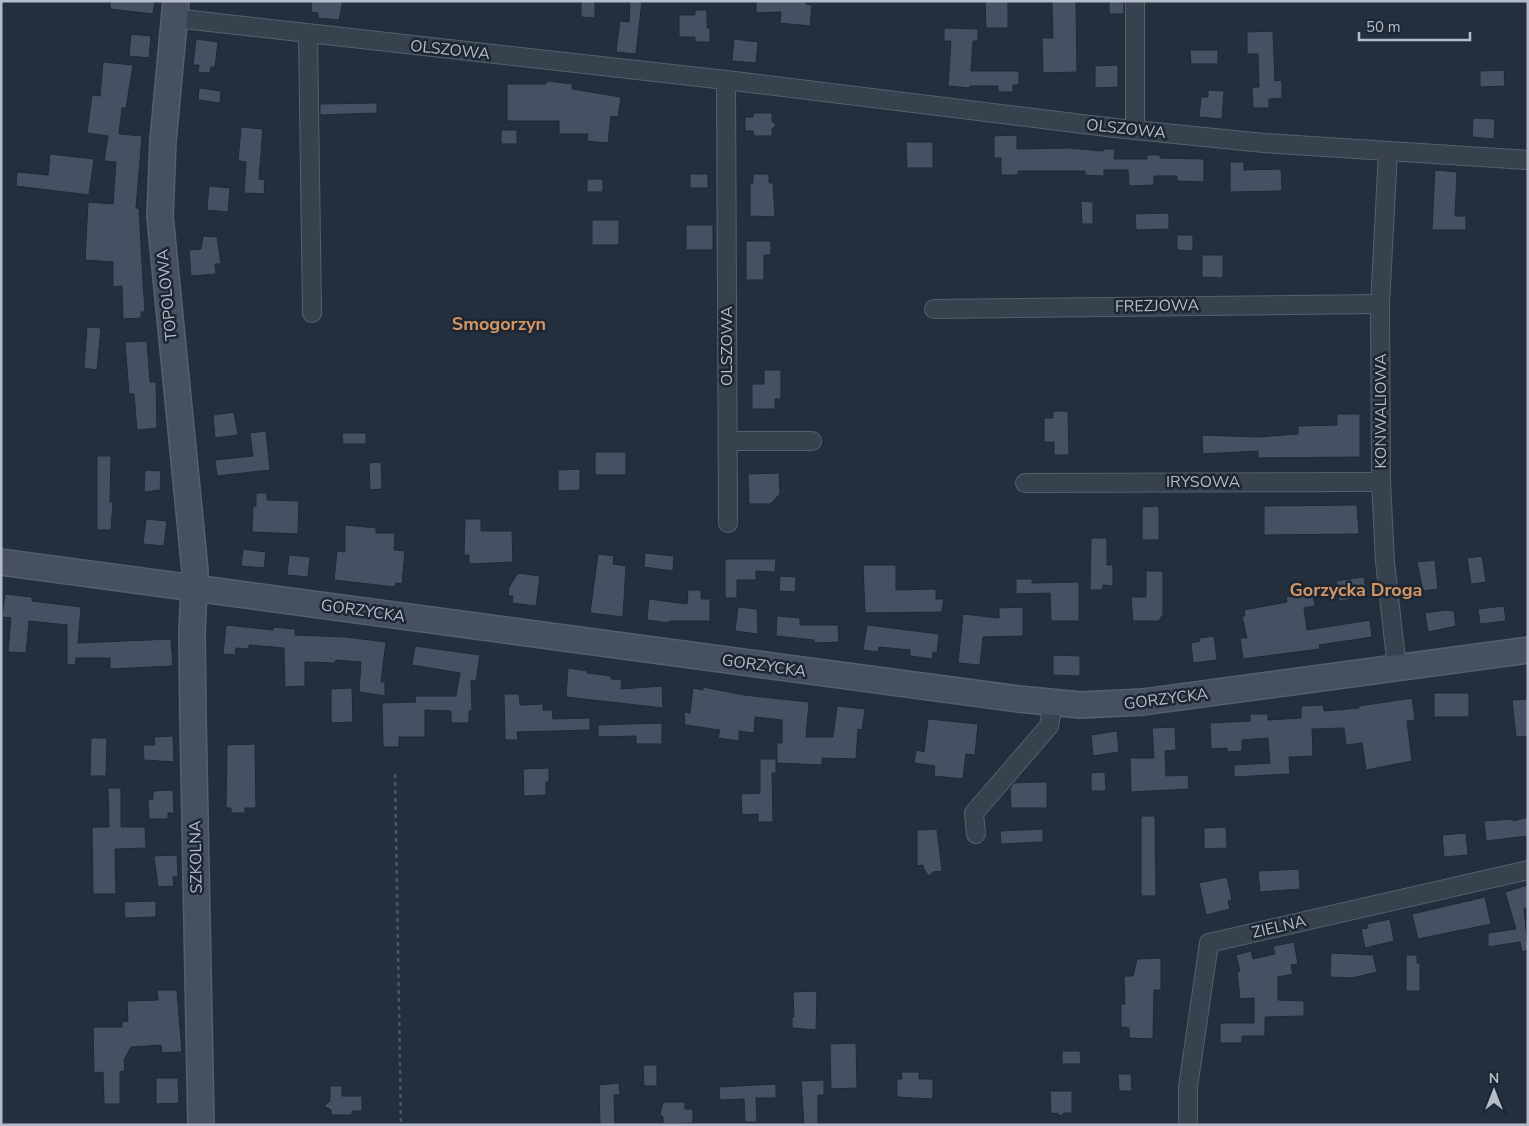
<svg xmlns="http://www.w3.org/2000/svg" width="1529" height="1126" font-family="'Nunito Sans',sans-serif">
<rect width="100%" height="100%" fill="#242f3e"/>
<g fill="#455162" stroke="#1f2835">
<polygon points="110,1 155,1 153,14 110,9"/>
<polygon points="312,1 343,1 339,20 318,18 318,13 311,12"/>
<polygon points="581,1 595,1 595,18 581,17"/>
<polygon points="630,1 642,1 636,54 616,52 620,21 629,22"/>
<polygon points="756,1 806,1 806,4 812,5 810,26 780,23 781,12 756,13"/>
<polygon points="985,1 1008,1 1008,28 986,28"/>
<polygon points="1052,1 1076,1 1077,72 1043,73 1042,38 1053,38"/>
<rect x="1109" y="1" width="15" height="13"/>
<polygon points="695,10 707,10 707,28 710,28 710,42 695,42 695,37 679,37 679,15 695,15"/>
<polygon points="944,28 978,29 978,41 973,41 971,71 1019,71 1019,85 1013,85 1013,92 998,92 998,86 970,86 970,88 948,86 951,41 944,41"/>
<polygon points="1273,31 1275,81 1282,80 1282,98 1269,99 1269,108 1253,108 1252,87 1259,87 1258,54 1247,54 1247,32"/>
<polygon points="131,34 151,36 149,58 129,56"/>
<polygon points="196,39 218,42 215,67 211,67 210,73 198,72 199,65 193,65"/>
<polygon points="734,39 758,42 756,63 732,61"/>
<polygon points="1190,50 1218,50 1218,64 1191,64"/>
<polygon points="103,62 133,65 126,108 122,108 119,134 142,136 136,208 139,208 143,281 145,312 141,312 141,318 123,319 122,286 113,287 113,262 85,260 88,202 113,204 116,162 104,161 108,136 87,133 92,95 100,96"/>
<polygon points="1118,65 1118,87 1095,88 1095,66"/>
<polygon points="1504,70 1505,86 1480,87 1480,71"/>
<polygon points="547,81 572,84 572,89 621,97 618,117 611,116 608,143 587,141 588,134 559,134 559,121 507,121 507,84 546,84"/>
<polygon points="199,88 221,91 220,103 198,100"/>
<polygon points="1208,90 1224,91 1222,119 1199,117 1201,97 1208,97"/>
<polygon points="377,103 377,113 320,115 320,104"/>
<polygon points="753,113 772,113 772,121 776,125 772,129 772,136 754,136 753,131 745,131 745,117 753,117"/>
<polygon points="1473,118 1495,119 1494,139 1472,137"/>
<polygon points="241,127 263,129 259,179 265,180 264,194 244,193 246,162 238,161"/>
<rect x="501" y="130" width="16" height="14"/>
<polygon points="1017,135 1017,149 1068,148 1103,151 1103,149 1115,149 1114,159 1147,159 1147,155 1160,155 1160,158 1204,159 1204,182 1177,181 1177,176 1154,176 1154,185 1129,186 1128,170 1104,170 1104,176 1085,175 1085,171 1018,171 1018,175 1001,175 1001,158 994,158 994,136"/>
<polygon points="906,142 933,142 933,168 907,168"/>
<polygon points="50,154 94,159 89,195 16,186 17,172 48,175"/>
<polygon points="1230,162 1244,162 1244,170 1281,169 1282,191 1230,192"/>
<polygon points="1435,170 1457,172 1455,216 1466,216 1466,230 1432,230"/>
<rect x="690" y="174" width="18" height="14"/>
<polygon points="753,174 769,174 769,183 773,183 775,217 750,216 750,183 753,183"/>
<rect x="587" y="179" width="16" height="13"/>
<polygon points="209,186 230,188 228,212 207,210"/>
<polygon points="1081,201 1093,202 1093,224 1082,224"/>
<polygon points="1169,213 1169,229 1136,230 1135,214"/>
<rect x="592" y="220" width="27" height="25"/>
<rect x="686" y="225" width="27" height="25"/>
<polygon points="1177,235 1193,235 1193,251 1177,250"/>
<polygon points="203,236 217,237 221,264 215,264 216,274 191,276 189,250 201,249"/>
<polygon points="746,241 771,241 771,255 764,255 764,280 746,280"/>
<polygon points="1202,255 1223,255 1223,278 1202,277"/>
<polygon points="87,327 101,328 97,370 84,368"/>
<polygon points="147,341 150,382 156,382 157,428 137,430 134,394 129,394 125,342"/>
<polygon points="764,370 781,370 781,399 775,399 775,409 752,409 752,384 764,384"/>
<polygon points="1053,411 1068,411 1069,455 1054,455 1054,442 1044,442 1044,418 1053,418"/>
<polygon points="234,412 238,435 215,438 213,415"/>
<polygon points="1337,414 1360,414 1360,457 1258,458 1258,451 1203,454 1202,435 1258,437 1298,434 1298,426 1337,425"/>
<polygon points="266,431 270,470 217,476 215,460 253,456 250,433"/>
<polygon points="342,433 366,433 366,444 343,444"/>
<rect x="595" y="452" width="31" height="23"/>
<polygon points="97,456 111,456 110,502 113,502 111,530 97,530"/>
<polygon points="381,462 382,489 370,490 369,463"/>
<polygon points="580,469 580,490 558,491 558,470"/>
<polygon points="145,470 161,471 160,490 144,492"/>
<polygon points="779,473 780,494 770,504 749,504 748,474"/>
<polygon points="256,493 267,493 267,500 299,501 298,534 252,532 253,506 256,506"/>
<polygon points="1357,505 1359,534 1264,535 1264,506"/>
<polygon points="1159,506 1159,540 1142,540 1142,507"/>
<polygon points="146,519 167,521 164,546 143,544"/>
<polygon points="465,519 481,519 481,531 512,531 513,562 469,564 469,555 464,555"/>
<polygon points="345,525 376,528 376,533 395,533 394,550 405,551 402,584 396,583 395,587 334,580 337,551 345,552"/>
<polygon points="1091,538 1107,538 1107,565 1113,565 1113,586 1103,585 1103,590 1090,590"/>
<polygon points="243,549 266,552 264,568 241,566"/>
<polygon points="645,553 674,556 673,571 644,567"/>
<polygon points="598,554 614,556 613,564 626,566 623,617 590,613"/>
<polygon points="289,555 310,557 308,577 287,575"/>
<polygon points="1482,556 1486,582 1471,584 1467,558"/>
<polygon points="725,559 776,559 775,572 756,571 756,580 737,580 737,598 725,598"/>
<polygon points="1435,560 1438,589 1423,591 1417,562"/>
<polygon points="863,565 896,565 896,590 936,589 936,599 944,599 942,612 865,613"/>
<polygon points="1146,571 1163,571 1163,614 1159,621 1133,621 1131,597 1146,597"/>
<polygon points="518,573 540,576 536,606 512,603 513,596 508,596 509,587"/>
<polygon points="780,576 796,577 795,592 779,591"/>
<polygon points="1364,577 1367,597 1339,601 1336,581"/>
<polygon points="1016,579 1032,579 1032,583 1079,582 1079,621 1051,621 1050,593 1016,594"/>
<polygon points="688,590 701,590 701,599 710,599 710,621 669,621 669,623 647,620 649,599 687,604"/>
<polygon points="1313,593 1315,606 1304,608 1307,630 1370,620 1372,637 1319,645 1320,649 1243,659 1240,638 1247,638 1242,616 1245,616 1244,610 1287,602 1286,597"/>
<polygon points="5,594 32,597 32,601 81,607 78,643 171,639 173,666 110,669 110,658 76,658 75,665 67,664 67,625 29,621 26,653 8,652 11,618 2,617"/>
<polygon points="1504,606 1506,621 1480,624 1478,609"/>
<polygon points="738,607 757,609 758,634 735,631"/>
<polygon points="1023,607 1023,636 983,637 980,665 958,663 963,614 999,618 999,608"/>
<polygon points="1446,610 1454,611 1456,626 1428,632 1425,613"/>
<polygon points="777,616 800,618 800,625 838,625 839,642 814,643 814,640 776,636"/>
<polygon points="226,625 273,630 273,627 295,629 295,635 346,637 386,642 381,682 385,682 385,696 359,692 361,662 336,660 335,663 305,662 305,686 285,687 284,648 249,645 249,649 236,648 235,655 223,654"/>
<polygon points="867,625 939,634 937,653 933,652 932,659 910,656 910,650 879,647 878,652 863,650"/>
<polygon points="1214,636 1217,660 1193,663 1191,643 1200,641 1200,638"/>
<polygon points="415,646 480,655 476,681 471,680 472,711 469,711 469,723 451,723 451,711 425,710 425,737 399,737 399,747 383,747 382,703 416,702 415,696 456,696 460,673 412,665"/>
<polygon points="1053,655 1080,656 1080,676 1053,675"/>
<polygon points="568,668 587,671 587,673 611,676 611,679 622,680 621,689 662,686 663,708 566,697"/>
<polygon points="703,687 744,695 809,702 806,737 833,737 837,706 865,709 862,730 858,729 856,759 822,758 822,765 777,763 777,743 782,743 782,720 755,717 754,733 739,731 739,741 718,738 720,730 685,725 684,712 690,713 693,688 703,690"/>
<polygon points="352,688 353,722 331,723 331,689"/>
<rect x="1434" y="693" width="35" height="24"/>
<polygon points="504,694 519,694 520,705 543,704 543,710 552,710 553,719 590,718 590,730 517,732 518,740 505,740"/>
<polygon points="1412,698 1415,720 1407,721 1412,761 1366,770 1362,743 1346,745 1344,728 1312,729 1313,756 1289,757 1290,774 1234,777 1234,765 1270,763 1268,738 1242,740 1242,751 1227,752 1227,748 1211,749 1210,723 1250,721 1250,714 1268,714 1268,720 1301,718 1301,706 1323,705 1324,711 1359,708 1359,706"/>
<polygon points="1528,699 1528,736 1516,737 1512,700"/>
<polygon points="928,719 978,724 975,755 966,754 963,779 934,776 935,766 914,763 916,750 924,752"/>
<polygon points="662,723 662,744 636,744 636,736 598,737 598,725"/>
<polygon points="1175,727 1176,750 1165,751 1166,776 1188,775 1189,789 1131,792 1130,758 1154,758 1152,728"/>
<polygon points="1117,731 1119,752 1093,756 1091,735"/>
<polygon points="173,736 174,762 144,760 143,745 155,745 154,737"/>
<polygon points="91,738 107,738 106,776 90,776"/>
<polygon points="255,744 256,808 245,808 245,813 231,813 231,808 226,808 227,745"/>
<polygon points="760,759 776,759 776,773 772,773 773,822 758,822 758,814 742,815 741,794 760,793"/>
<polygon points="549,768 549,782 546,782 546,795 524,796 523,769"/>
<polygon points="1105,772 1106,791 1091,791 1091,773"/>
<polygon points="1038,782 1047,782 1047,808 1011,808 1010,788 1014,783"/>
<polygon points="108,788 121,788 121,827 145,827 146,848 115,849 116,894 93,894 92,827 109,827"/>
<polygon points="173,790 174,813 168,813 168,819 149,819 148,799 153,799 153,791"/>
<polygon points="1141,816 1155,816 1156,896 1141,896"/>
<polygon points="1528,817 1528,836 1486,841 1484,821 1513,819 1513,821"/>
<polygon points="1226,827 1227,848 1204,849 1204,828"/>
<polygon points="937,829 942,871 933,872 929,876 924,870 923,865 917,866 917,830"/>
<polygon points="1043,829 1043,842 1001,844 1000,831"/>
<polygon points="1466,833 1468,855 1444,857 1442,835"/>
<polygon points="177,855 178,877 173,877 174,886 158,887 154,856"/>
<polygon points="1299,869 1300,889 1260,892 1258,871"/>
<polygon points="1227,877 1232,900 1228,901 1230,909 1206,915 1199,883"/>
<polygon points="1528,885 1528,907 1524,909 1528,950 1522,952 1520,942 1488,947 1488,933 1516,929 1505,892"/>
<polygon points="1485,897 1491,924 1418,939 1412,914"/>
<polygon points="156,901 156,917 125,918 124,902"/>
<polygon points="1390,919 1394,941 1365,948 1361,929 1368,928 1367,924"/>
<polygon points="1294,942 1298,964 1291,965 1293,974 1278,977 1278,1000 1304,1001 1304,1016 1265,1017 1265,1036 1242,1036 1242,1043 1220,1043 1220,1023 1254,1023 1254,998 1240,999 1237,972 1240,971 1236,955 1251,951 1253,959 1275,954 1273,946"/>
<polygon points="1331,953 1373,955 1377,972 1352,978 1330,977"/>
<polygon points="1406,955 1417,955 1417,963 1420,963 1420,991 1406,991"/>
<polygon points="1161,958 1161,990 1154,990 1153,1039 1129,1038 1129,1028 1121,1027 1121,1004 1125,1004 1124,976 1133,976 1137,959"/>
<polygon points="157,990 177,990 182,1052 162,1053 161,1045 131,1047 124,1060 125,1071 120,1072 120,1104 104,1104 103,1072 94,1073 93,1027 122,1027 122,1022 128,1021 127,1001 158,1000"/>
<polygon points="817,991 816,1030 792,1028 792,1017 794,1017 793,992"/>
<polygon points="856,1043 857,1088 831,1089 830,1044"/>
<polygon points="1062,1051 1080,1051 1081,1064 1062,1064"/>
<polygon points="643,1065 657,1065 657,1086 644,1086"/>
<polygon points="901,1072 919,1072 919,1079 933,1079 933,1099 897,1097 897,1079 902,1079"/>
<polygon points="1118,1074 1131,1074 1132,1091 1119,1091"/>
<polygon points="156,1078 178,1078 179,1103 156,1104"/>
<polygon points="824,1080 824,1095 818,1095 818,1125 804,1125 801,1081"/>
<polygon points="619,1083 620,1095 614,1095 615,1125 600,1125 599,1085"/>
<polygon points="776,1084 776,1098 756,1098 757,1122 745,1122 744,1099 720,1100 719,1087"/>
<polygon points="330,1086 342,1086 342,1096 362,1096 362,1111 352,1111 352,1115 331,1115 331,1110 324,1106 330,1101"/>
<polygon points="1050,1091 1072,1091 1072,1113 1064,1113 1061,1116 1057,1113 1051,1114"/>
<polygon points="663,1102 685,1102 685,1109 693,1109 693,1123 663,1124 663,1117 660,1114"/>
</g>
<g fill="none" stroke-linecap="round" stroke-linejoin="round">
<g stroke="#565f6c" stroke-width="20">
<g id="street">
<polyline points="1135,1 1135,130"/>
<polyline points="174,18 726,80 1115,128 1264,143 1528,160"/>
<polyline points="308,34 312,313"/>
<polyline points="726,80 728,523"/>
<polyline points="1388,152 1380,304 1381,482 1385,562 1397,668"/>
<polyline points="934,309 1380,304"/>
<polyline points="728,441 812,441"/>
<polyline points="1025,483 1381,482"/>
<polyline points="976,834 974,813 1049,726 1053,703"/>
<polyline points="1188,1125 1188,1087 1209,943 1528,870"/>
</g>
</g>
<g stroke="#565f6c" stroke-width="28">
<g id="secondary">
<polyline points="176,1 163,141 160,216 195,571 192,631 193,718 201,1125"/>
<polyline points="1,562 1018,699 1081,705 1143,702 1528,650"/>
</g>
</g>
<polyline stroke="#44595c" stroke-width="2.5" stroke-dasharray="4 4" stroke-linecap="butt" points="395,774 401,1125"/>
<use href="#street" stroke="#38414e" stroke-width="18"/>
<use href="#secondary" stroke="#465061" stroke-width="25"/>
</g>
<g text-anchor="middle" dominant-baseline="central" stroke-width="5" stroke-linejoin="round" paint-order="stroke">
<g font-size="16" fill="#b4bcc9" stroke="#1d2633">
<text transform="translate(450 50) rotate(6)">OLSZOWA</text>
<text transform="translate(1126 129) rotate(6)">OLSZOWA</text>
<text transform="translate(167 295) rotate(-96)">TOPOLOWA</text>
<text transform="translate(1157 306) rotate(-1)">FREZJOWA</text>
<text transform="translate(727 346) rotate(-90)">OLSZOWA</text>
<text transform="translate(1381 411) rotate(-90)">KONWALIOWA</text>
<text x="1203" y="482">IRYSOWA</text>
<text transform="translate(363 611) rotate(8)">GORZYCKA</text>
<text transform="translate(764 666) rotate(8)">GORZYCKA</text>
<text transform="translate(1166 699) rotate(-7)">GORZYCKA</text>
<text transform="translate(196 857) rotate(-91)">SZKOLNA</text>
<text transform="translate(1279 927) rotate(-13)">ZIELNA</text>
</g>
<g font-size="18" font-weight="bold" fill="#d59563" stroke="#1d2633">
<text x="499" y="324">Smogorzyn</text>
<text x="1356" y="590">Gorzycka Droga</text>
</g>
</g>
<rect width="1529" height="1126" fill="none" stroke="#b4bcc9" stroke-width="5"/>
<g transform="translate(1494 1091)" stroke="#1d2633" stroke-width="4" paint-order="stroke">
<path d="M0-4L9 19L0 12L-9 19Z" fill="#b4bcc9"/>
<text y="-8" font-size="14" font-weight="bold" text-anchor="middle" fill="#b4bcc9">N</text>
</g>
<path d="M1359 32v8h111v-8" fill="none" stroke="#b4bcc9" stroke-width="2.5"/>
<text x="1366" y="32" font-size="15" fill="#b4bcc9" stroke="#1d2633" stroke-width="4" paint-order="stroke">50 m</text>
</svg>
